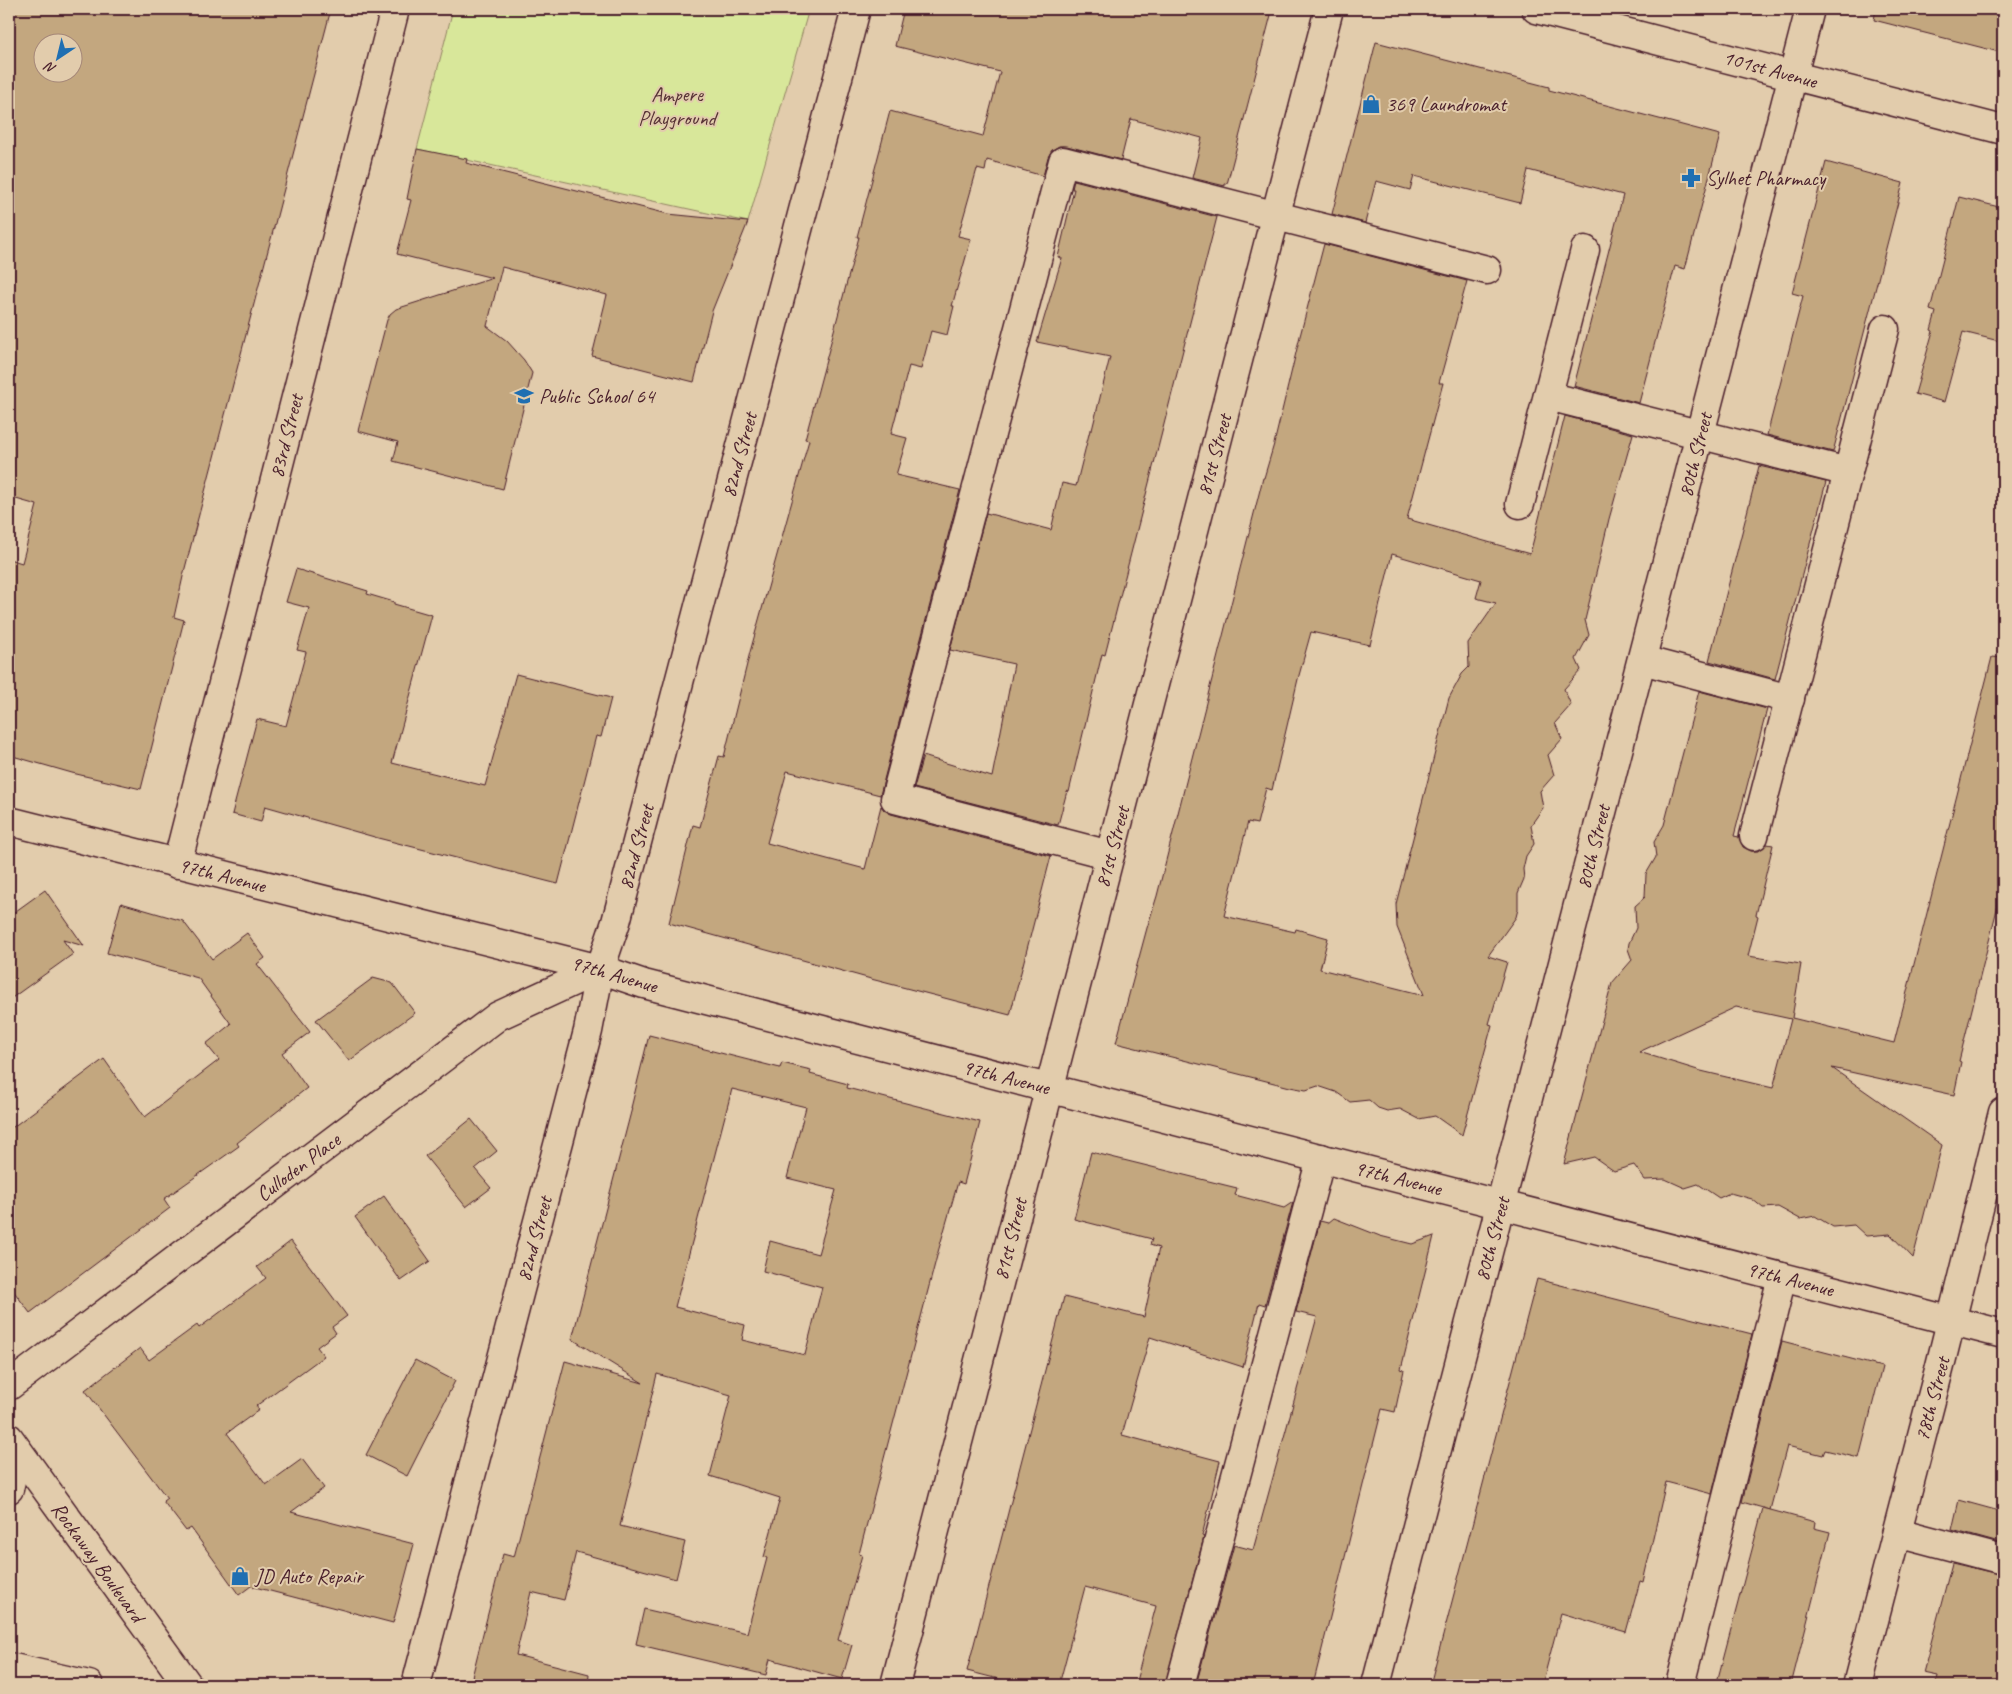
<svg xmlns="http://www.w3.org/2000/svg" width="2012" height="1694" font-family="Caveat,sans-serif">
<rect width="100%" height="100%" fill="#e2ccac"/>
<filter id="ink" filterUnits="userSpaceOnUse"><feTurbulence type="fractalNoise" baseFrequency=".02" numOctaves="2"/><feDisplacementMap in="SourceGraphic" scale="10" xChannelSelector="R" yChannelSelector="G"/><feConvolveMatrix kernelMatrix="1 2 1 2 8 2 1 2 1" color-interpolation-filters="sRGB"/></filter>
<g filter="url(#ink)">
<polygon fill="#d8e79a" stroke="#918362" points="453,9 809,9 748,222 417,149"/>
<g fill="#c3a77f" stroke="#4a1f2b" fill-rule="evenodd">
<path d="M9 9H331L184 572 174 617 184 620 141 789 72 773 9 755V559L22 563 37 505 9 497ZM42 42H72V72H42Z"/>
<polygon points="904,9 1247,9 1271,15 1227,184 1225,184 1225,186 1192,178 1202,138 1131,119 1121,160 1067,146 1059,146 1052,150 1048,157 1043,176 987,160 985,171 977,169 958,236 971,239 952,306 954,306 947,335 931,331 921,369 909,366 891,434 907,438 896,475 960,490 880,795 787,771 767,843 865,869 881,806 884,810 891,814 1051,856 1010,1015 871,979 669,923 693,825 700,827 719,756 724,757 750,652 809,440 805,439 859,237 857,237 890,111 983,136 1000,72 895,46"/>
<polygon points="1876,9 2003,9 2003,53 1874,20"/>
<polygon points="1376,42 1549,87 1549,90 1720,135 1685,269 1675,266 1639,403 1574,386 1623,195 1528,170 1520,203 1414,176 1410,190 1376,181 1365,223 1332,214"/>
<polygon points="417,149 467,159 466,163 668,214 748,222 712,311 694,382 592,356 607,295 502,267 487,326 507,341 524,360 532,373 503,489 393,461 398,442 358,431 387,320 390,314 396,309 493,278 397,254 411,200 407,199"/>
<polygon points="1826,162 1903,183 1833,452 1767,435 1803,296 1792,293"/>
<polygon points="1074,180 1217,217 1105,655 1102,654 1069,792 1067,791 1058,825 914,788 923,756 992,777 1014,664 950,650 986,513 1051,530 1062,483 1076,486 1090,430 1092,430 1110,357 1037,342 1062,258 1058,257 1074,189 1072,189"/>
<polygon points="1959,197 2003,208 2003,342 1963,332 1944,402 1915,394 1933,331 1931,330 1936,312 1930,310"/>
<path d="M1324 244 1467 281 1439 383H1443L1407 519 1530 554 1565 416 1633 434 1609 519 1585 620 1589 635 1576 659 1581 670 1564 689 1571 705 1555 723 1562 739 1548 755 1554 775 1540 791 1543 808 1531 825 1534 844 1526 856 1523 869 1524 879 1518 893V909L1516 917 1488 956 1507 962 1489 1024 1492 1025 1462 1135 1435 1116 1419 1119 1400 1109 1387 1111 1378 1108 1369 1100 1350 1102 1336 1092 1318 1086 1306 1090 1290 1087 1116 1043 1147 928 1157 896 1263 478H1264L1274 444 1300 336ZM1392 554 1481 580 1476 598 1496 603 1468 643 1469 667 1462 674 1449 698 1396 904 1397 927 1424 995 1320 969 1328 938 1296 929 1295 932 1224 916 1248 822 1257 824 1266 788 1272 790 1298 679 1311 632 1370 645Z"/>
<polygon points="1759,466 1826,482 1775,679 1709,661"/>
<polygon points="296,569 368,591 367,594 394,602 394,604 432,615 392,763 485,786 516,674 611,698 601,737 596,736 558,884 378,838 265,806 261,822 232,814 257,719 286,726 306,652 297,650 309,608 286,602"/>
<path d="M1992 657 2003 658V885L1959 1061 1961 1062 1954 1095 1832 1068 1942 1145 1913 1258 1890 1234 1866 1236 1854 1225 1833 1227 1815 1216 1800 1219 1778 1207 1763 1208 1752 1199 1730 1193 1719 1198 1698 1184 1685 1188 1665 1179 1645 1180 1634 1165 1614 1171 1594 1157 1564 1164 1612 983 1632 960 1628 949 1629 943 1636 928 1635 906 1645 897 1646 874 1656 857 1654 842 1664 825 1699 691 1767 709 1734 836 1739 837 1743 847 1751 851H1759L1767 844 1773 845 1756 915 1758 916 1748 956 1801 964 1792 1018 1894 1043ZM1736 1007 1791 1019 1773 1088 1701 1071 1639 1052Z"/>
<polygon points="45,890 84,946 63,940 73,954 9,1000 9,916"/>
<polygon points="121,903 183,921 212,959 247,933 265,958 257,964 310,1032 282,1053 307,1088 237,1143 239,1146 164,1199 170,1208 30,1313 9,1285 9,1130 104,1059 145,1117 219,1060 206,1044 231,1024 198,978 107,953"/>
<polygon points="373,978 392,983 415,1013 349,1061 316,1020"/>
<path d="M649 1035 780 1068 782 1063 811 1070 810 1074 848 1084 847 1088 980 1122 964 1184 958 1182 938 1252 859 1554 862 1555 838 1640 852 1645 842 1679 770 1659 766 1675 636 1644 644 1609 747 1633 767 1558 764 1557 780 1498 710 1476 731 1395 657 1374 620 1526 685 1542 676 1579 576 1552 564 1600 531 1592 516 1655 589 1674 588 1685H470L503 1554 514 1557 565 1361 643 1383 572 1339 632 1108H631ZM732 1089 806 1107 787 1178 836 1190 818 1254 770 1241 763 1271 822 1287 805 1355 742 1340 745 1325 675 1307Z"/>
<polygon points="471,1119 497,1151 475,1169 491,1188 466,1207 425,1156"/>
<polygon points="1091,1152 1237,1188 1235,1195 1284,1208 1293,1202 1265,1305 1259,1303 1243,1367 1150,1337 1130,1406 1122,1435 1220,1461 1202,1536 1204,1537 1165,1685 1135,1685 1156,1606 1085,1587 1059,1685 1022,1685 967,1671 1064,1297 1144,1317 1159,1248 1150,1245 1152,1239 1074,1219"/>
<polygon points="384,1196 430,1261 401,1281 355,1217"/>
<polygon points="1334,1218 1380,1236 1412,1244 1434,1236 1401,1369 1404,1370 1395,1412 1382,1409 1313,1685 1196,1685 1234,1545 1253,1550 1317,1317 1296,1312 1320,1221 1328,1223"/>
<polygon points="291,1241 347,1316 332,1327 336,1333 317,1347 324,1356 256,1406 259,1410 227,1433 266,1485 302,1459 324,1488 291,1512 414,1544 393,1623 251,1586 239,1595 191,1528 186,1531 163,1501 167,1498 85,1390 140,1348 149,1360 197,1325 199,1328 266,1278 257,1267"/>
<polygon points="1537,1279 1752,1334 1712,1494 1666,1482 1643,1582 1640,1581 1626,1632 1561,1613 1542,1685 1430,1685"/>
<polygon points="1782,1341 1882,1367 1859,1458 1825,1450 1823,1455 1787,1446 1770,1510 1742,1502"/>
<polygon points="415,1360 455,1381 407,1476 366,1455"/>
<polygon points="1959,1500 2003,1512 2003,1544 1952,1530"/>
<polygon points="1763,1508 1815,1522 1814,1528 1830,1532 1791,1685 1719,1685 1719,1682 1717,1682"/>
<polygon points="1952,1563 2003,1575 2003,1685 1935,1685 1937,1676 1923,1673"/>
</g>
<g fill="none" stroke-linecap="round" stroke-linejoin="round">
<g stroke="#4a1f2b" stroke-width="31">
<g id="minor">
<polyline points="1536,9 2003,130"/>
<polyline points="1548,396 1848,472"/>
<polyline points="1520,504 1585,250"/>
<polyline points="1642,660 1790,699"/>
<polyline points="9,821 600,969 644,984 2003,1334"/>
<polyline points="1754,836 1885,329"/>
<polyline points="1110,855 895,799 1063,161 1487,270"/>
<polyline points="177,864 395,9"/>
<polyline points="9,1386 498,1016 600,969"/>
<polyline points="9,1489 18,1451"/>
<polyline points="1897,1532 2003,1560"/>
<polyline points="9,1667 89,1685"/>
<polyline points="416,1685 588,1031 600,969 616,922 856,9"/>
<polyline points="895,1685 1329,9"/>
<polyline points="1180,1685 1321,1158"/>
<polyline points="1376,1685 1810,9"/>
<polyline points="1680,1685 1782,1277"/>
<polyline points="1857,1685 1940,1366 2003,1112"/>
</g>
</g>
<g stroke="#4a1f2b" stroke-width="31">
<polyline id="major" points="9,1438 188,1685"/>
</g>
<use href="#minor" stroke="#e2ccac" stroke-width="28"/>
<use href="#major" stroke="#e2ccac" stroke-width="28"/>
</g>
</g>
<defs>
<g id="shop-bare" transform="scale(1.5)"><path d="M-5-2.5h2.3a2.7 3.5 0 0 1 5.4 0H5L5.5 6h-11ZM-1.5-2.5h3a1.5 2.3 0 0 0-3 0Z" fill="#1f6fb2" stroke="#e2ccac" stroke-width="2.5" paint-order="stroke"/></g>
<g id="pharmacy-bare" transform="scale(1.5)"><path d="M-2-6h4v4h4v4h-4v4h-4v-4h-4v-4h4Z" fill="#1f6fb2" stroke="#e2ccac" stroke-width="2.5" paint-order="stroke"/></g>
<g id="school-bare" transform="scale(1.5)"><path d="M0-5L7-2L0 1L-7-2ZM-4 1L0 2.5L4 1V4Q0 6-4 4Z" fill="#1f6fb2" stroke="#e2ccac" stroke-width="2.5" paint-order="stroke"/></g>
</defs>
<g fill-rule="evenodd">
<use href="#shop-bare" x="1371" y="104"/>
<use href="#pharmacy-bare" x="1691" y="178"/>
<use href="#school-bare" x="524" y="396"/>
<use href="#shop-bare" x="240" y="1576"/>
</g>
<g text-anchor="middle" dominant-baseline="central" stroke-width="4" stroke-linejoin="round" paint-order="stroke">
<g font-size="21" fill="#4a1f2b" stroke="#e2ccac">
<text transform="translate(1770 69) rotate(15)">101st Avenue</text>
<text transform="translate(286 436) rotate(-76)">83rd Street</text>
<text transform="translate(739 455) rotate(-75)">82nd Street</text>
<text transform="translate(1214 455) rotate(-75)">81st Street</text>
<text transform="translate(1695 455) rotate(-76)">80th Street</text>
<text transform="translate(636 847) rotate(-75)">82nd Street</text>
<text transform="translate(1112 847) rotate(-75)">81st Street</text>
<text transform="translate(1593 847) rotate(-76)">80th Street</text>
<text transform="translate(222 875) rotate(14)">97th Avenue</text>
<text transform="translate(614 974) rotate(16)">97th Avenue</text>
<text transform="translate(1006 1077) rotate(14)">97th Avenue</text>
<text transform="translate(298 1167) rotate(-37)">Culloden Place</text>
<text transform="translate(1398 1178) rotate(14)">97th Avenue</text>
<text transform="translate(534 1239) rotate(-75)">82nd Street</text>
<text transform="translate(1010 1239) rotate(-76)">81st Street</text>
<text transform="translate(1492 1239) rotate(-75)">80th Street</text>
<text transform="translate(1790 1279) rotate(14)">97th Avenue</text>
<text transform="translate(1932 1399) rotate(-75)">78th Street</text>
<text transform="translate(98 1562) rotate(54)">Rockaway Boulevard</text>
</g>
<g font-size="21" fill="#583336" stroke="#e2ccac">
<text x="677" y="94">Ampere<tspan x="677" dy="24">Playground</tspan></text>
</g>
<g font-size="21" fill="#4a1f2b" stroke="#e2ccac" text-anchor="start">
<text x="1386" y="104">369 Laundromat</text>
<text x="1706" y="178">Sylhet Pharmacy</text>
<text x="539" y="396">Public School 64</text>
<text x="255" y="1576">JD Auto Repair</text>
</g>
</g>
<rect width="2012" height="1694" fill="none" stroke="#e2ccac" stroke-width="30"/>
<rect x="15" y="15" width="1982" height="1664" fill="none" stroke="#4a1f2b" stroke-width="2" filter="url(#ink)"/>
<g transform="translate(58 58) rotate(215)"><circle r="24" fill="#e2ccac" stroke="#a58778"/>
<path d="M0-4L9 19L0 12L-9 19Z" fill="#1f6fb2"/>
<text y="-8" font-size="14" font-weight="bold" text-anchor="middle" fill="#4a1f2b">N</text>
</g>
</svg>
